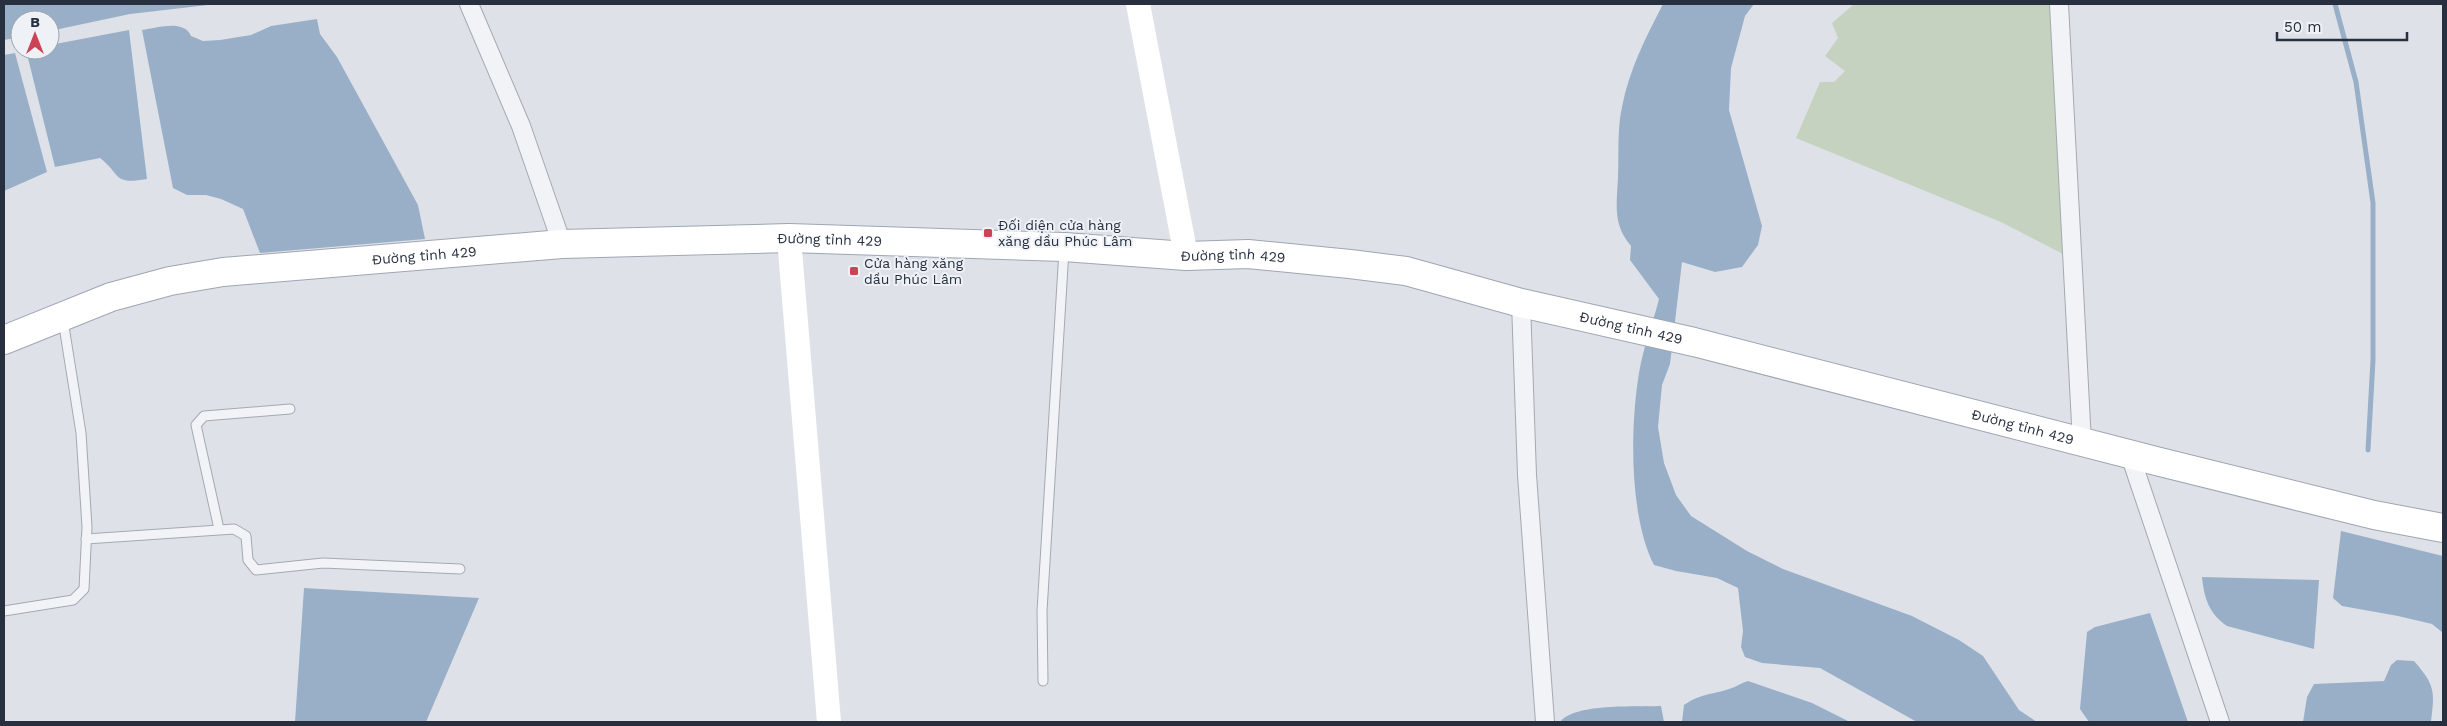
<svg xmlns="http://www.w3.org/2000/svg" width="2447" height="726" font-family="'Work Sans',sans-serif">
<rect width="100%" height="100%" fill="#dee2e8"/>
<polygon fill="#c4d2bf" points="1854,4 2051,4 2065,255 2001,222 1796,138 1820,82 1834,82 1845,71 1825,56 1838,38 1832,23"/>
<g fill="#99afc8">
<polygon points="4,4 217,4 130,14 50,31 50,20 20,20 20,37 4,40"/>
<path d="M1663 4H1754L1745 16 1731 68 1729 110 1762 226 1758 245 1742 267 1715 272 1682 262 1670 364 1662 385 1658 427 1664 463 1676 495 1691 516 1747 551 1783 569 1912 616 1959 640 1983 656 2019 710 2037 722H1917L1820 668 1762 663 1745 657 1741 647 1743 631 1738 588 1717 578 1676 571 1654 565C1629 516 1630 427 1639 373 1643 348 1653 323 1659 299L1630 260 1631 246C1612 224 1617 203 1618 177 1619 154 1617 129 1622 107 1629 70 1646 37 1663 4Z"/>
<path d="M317 19 320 34 337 57 418 205 425 239 260 253 243 209 221 199 206 195H187L173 188 142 30C157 28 184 19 191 36L203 41 220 40 251 35 271 26Z"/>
<path d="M129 30 147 179C112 185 122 175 100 158L55 167 26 50H50V45Z"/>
<polygon points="15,53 47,172 4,191 4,55"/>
<polygon points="2341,531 2443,556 2443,633 2432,624 2398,616 2342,606 2333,598"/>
<path d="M2202 577 2319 580 2314 649 2227 626C2209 614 2204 598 2202 577Z"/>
<polygon points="304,588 479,598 426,722 295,722"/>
<polygon points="2150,613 2188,722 2089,722 2080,709 2087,632 2095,627"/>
<path d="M2397 660 2414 661C2435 685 2435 691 2431 722H2303L2307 697 2314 684 2384 681 2391 665Z"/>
<path d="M1748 681 1812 703 1850 722H1682L1684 705C1702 693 1711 695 1729 689 1736 687 1741 683 1748 681Z"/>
<path d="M1661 706 1664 722H1560C1574 703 1637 707 1661 706Z"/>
</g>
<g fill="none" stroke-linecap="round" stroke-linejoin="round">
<polyline stroke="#99afc8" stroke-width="5" points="2335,4 2356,82 2373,203 2373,360 2368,450"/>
<g stroke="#a4a9b2" stroke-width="11">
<g id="lane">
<polyline points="219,529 196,425 204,416 290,409"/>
<polyline points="86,539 234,529 246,536 248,560 256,570 323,563 460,569"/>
<polyline points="4,611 73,600 84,589 87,527 81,433 63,320"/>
<polyline points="1043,681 1042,611 1064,250"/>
</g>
</g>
<g stroke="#a4a9b2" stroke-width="20">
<g id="street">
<polyline points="469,4 521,126 562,244"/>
<polyline points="2059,4 2082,443"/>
<polyline points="1521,303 1527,475 1545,722"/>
<polyline points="2130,455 2220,722"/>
</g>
</g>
<g stroke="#9ea6b3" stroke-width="30">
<g id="primary">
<path id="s1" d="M4 340 111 297 170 281 223 272 562 244 789 238 1064 247 1186 256 1248 254 1350 264 1406 271 1521 303 1694 342 2156 461 2374 515 2443 528"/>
</g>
</g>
<use href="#lane" stroke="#f1f3f6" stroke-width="9"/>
<use href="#street" stroke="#f1f3f6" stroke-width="18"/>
<g stroke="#fff" stroke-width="24">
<polyline points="1138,4 1186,256"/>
<polyline points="789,238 829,722"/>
</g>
<use href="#primary" stroke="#fff" stroke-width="28"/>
</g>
<g fill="#cd4356" stroke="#eef1f5" stroke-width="2">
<rect x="983" y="228" width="10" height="10" rx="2.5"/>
<rect x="849" y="266" width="10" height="10" rx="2.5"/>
</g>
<g text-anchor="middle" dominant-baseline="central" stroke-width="4" stroke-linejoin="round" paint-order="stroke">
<g font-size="14" fill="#28303f" stroke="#eef1f5" text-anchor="start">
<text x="998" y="225">Đối diện cửa hàng<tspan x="998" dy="16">xăng dầu Phúc Lâm</tspan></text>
<text x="864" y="263">Cửa hàng xăng<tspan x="864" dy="16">dầu Phúc Lâm</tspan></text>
</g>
<g font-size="14" fill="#28303f" stroke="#eef1f5">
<text stroke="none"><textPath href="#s1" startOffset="838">Đường tỉnh 429</textPath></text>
<text stroke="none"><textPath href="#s1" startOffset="432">Đường tỉnh 429</textPath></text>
<text stroke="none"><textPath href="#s1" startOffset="1242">Đường tỉnh 429</textPath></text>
<text stroke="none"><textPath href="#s1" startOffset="1648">Đường tỉnh 429</textPath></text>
<text stroke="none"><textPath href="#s1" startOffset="2052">Đường tỉnh 429</textPath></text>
</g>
</g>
<rect width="2447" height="726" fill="none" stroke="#28303f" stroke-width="10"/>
<g transform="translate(35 35)"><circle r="24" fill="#eef1f5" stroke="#9fa4ac"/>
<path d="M0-4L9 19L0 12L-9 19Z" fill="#cd4356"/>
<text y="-8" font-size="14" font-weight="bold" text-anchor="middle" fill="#28303f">B</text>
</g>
<path d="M2277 32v8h130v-8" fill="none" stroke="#28303f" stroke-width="2.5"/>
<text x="2284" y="32" font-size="15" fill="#28303f" stroke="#eef1f5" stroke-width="4" paint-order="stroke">50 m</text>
</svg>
